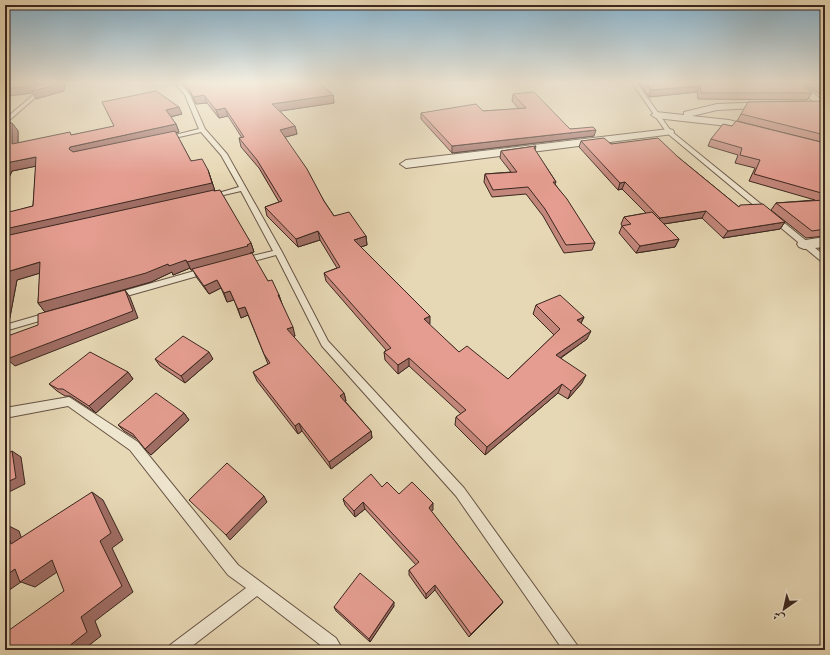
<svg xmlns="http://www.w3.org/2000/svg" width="830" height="655" font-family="'Sorts Mill Goudy',Amiri,serif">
<rect width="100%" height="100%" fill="#e7d8b5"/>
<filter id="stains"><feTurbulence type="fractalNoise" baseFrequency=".005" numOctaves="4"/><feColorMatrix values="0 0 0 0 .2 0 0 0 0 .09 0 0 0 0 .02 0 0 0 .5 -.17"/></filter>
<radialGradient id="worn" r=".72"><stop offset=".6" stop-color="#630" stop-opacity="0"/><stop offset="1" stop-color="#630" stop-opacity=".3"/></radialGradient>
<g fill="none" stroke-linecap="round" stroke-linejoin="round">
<g stroke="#665344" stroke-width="2">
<g id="service">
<polygon points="47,83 52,83 5,124 5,119"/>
<polygon points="175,83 180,83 190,95 205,129 227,154 282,252 328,341 464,488 577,645 579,650 563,650 456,496 322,346 276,255 243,264 240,263 239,261 240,259 273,251 241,191 211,198 208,196 239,187 221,155 201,132 166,140 163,138 199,129 185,95"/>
<polygon points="632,83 637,83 671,131 825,256 825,263 822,262 667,133"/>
<polygon points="205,268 209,271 208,273 116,299 112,296 113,294"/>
<polygon points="50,312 54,315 53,317 5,331 5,325"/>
<polygon points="69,397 138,442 238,565 336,638 343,650 327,650 257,596 187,650 168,650 170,645 246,588 228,575 130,450 68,406 5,418 5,408"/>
</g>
</g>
<g stroke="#665344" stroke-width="2">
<g id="minor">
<polygon points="792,83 802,83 825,103 823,105 817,105"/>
<polygon points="769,102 772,103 774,105 772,107 717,110 692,116 729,120 759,128 760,130 755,133 728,126 656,118 651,115 656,112 684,115 684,112 717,104"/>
<polygon points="669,129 673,130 674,132 673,134 406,168 400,164 406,160"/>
<polygon points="825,237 825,247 804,249 799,247 797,244 799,241"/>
</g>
</g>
<use href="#service" fill="#efe6cf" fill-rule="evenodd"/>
<use href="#minor" fill="#efe6cf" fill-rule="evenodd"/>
</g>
<g fill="#c4877c" stroke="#3b271f">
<polygon points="182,83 319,83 333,95 334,103 280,111 295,126 297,134 285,137 324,201 334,216 366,236 367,245 361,247 429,325 459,352 508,379 554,335 533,314 536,305 584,317 581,323 587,339 561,358 582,383 568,399 558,393 485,455 455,425 456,417 461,414 409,366 398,374 385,360 384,352 386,350 326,281 324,273 337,268 320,240 298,247 267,216 265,207 279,202 259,168 241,147 239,138 242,138 228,116 219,118 207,103 196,104 191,94"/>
<polygon points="639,83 801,83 812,93 807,100 698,99 697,92 649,97"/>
<polygon points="804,83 825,83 825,98"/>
<polygon points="513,94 570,129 594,136 452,153 421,119 421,113 483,111 519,109 512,101"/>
<polygon points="825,101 825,236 806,238 771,210 776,203 815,200 749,181 755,168 735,163 738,155 708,146 711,139 732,126 821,142 737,121 741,114"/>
<polygon points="182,114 171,117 176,124 179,132 176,133 191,161 208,170 215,191 251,243 254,252 250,253 250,254 268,281 279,295 282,304 295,336 293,337 344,393 346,401 345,401 371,431 372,438 331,469 302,431 298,434 257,381 253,372 268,364 248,315 241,318 234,300 227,302 221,288 209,294 197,278 193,270 191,270 190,268 173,275 172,272 151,282 45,312 38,303 40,273 17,280 9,322 8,213 33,206 36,166 12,171 5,186 5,123 12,123 18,131 18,143 72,135"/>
<polygon points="581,141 611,144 678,157 739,207 785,222 780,229 723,238 702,218 664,224 679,239 675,247 636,253 619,233 622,226 621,224 624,217 646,213 622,189 618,190 579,147"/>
<polygon points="536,146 535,150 556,182 555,184 595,243 592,250 564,253 543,216 526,194 492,197 484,182 485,174 511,172 500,158 501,151"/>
<polygon points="825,242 825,249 819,249"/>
<polygon points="155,359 213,359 185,383 160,366"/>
<polygon points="128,372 133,379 96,413 70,396 65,396 57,391 49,384"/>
<polygon points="184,413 189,420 151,455 137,439 124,431 118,425"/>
<polygon points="382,487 433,510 431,511 503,602 500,606 469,637 435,590 426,599 409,575 409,570 416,565 365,509 355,517 345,505 343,499"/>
<polygon points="394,606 370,642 336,611 334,607"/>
</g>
<g fill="#a06e65" stroke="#3b271f">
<polygon points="32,83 65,83 64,91 36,99 33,93 9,96 5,104 5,89"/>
<polygon points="700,86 697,92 649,97 651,90"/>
<polygon points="204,95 207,103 196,104 193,97"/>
<polygon points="333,95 334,103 274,112 272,104"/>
<polygon points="179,107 182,114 169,117 166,110"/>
<polygon points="225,108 228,116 219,118 216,110"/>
<polygon points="12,123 18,131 18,152 12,144"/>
<polygon points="176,124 179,132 75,156 69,149 70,147"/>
<polygon points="295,126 297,134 282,138 280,130"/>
<polygon points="596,130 594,136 452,153 452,146"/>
<polygon points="36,157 42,165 12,171 5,186 5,165 6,163"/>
<polygon points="208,170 215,191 5,239 5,229"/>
<polygon points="625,182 622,189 618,190 620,183"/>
<polygon points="5,209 8,212 5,217"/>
<polygon points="706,211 702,218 657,225 660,218"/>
<polygon points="785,222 780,229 723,238 728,231"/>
<polygon points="318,231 320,240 298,247 296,239"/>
<polygon points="366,236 367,245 355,249 354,240"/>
<polygon points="679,239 675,247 636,253 640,246"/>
<polygon points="251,243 254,252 250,253 251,255 191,270 187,262"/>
<polygon points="186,260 190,268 173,275 172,272 151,282 45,312 38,303 168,264"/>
<polygon points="40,262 47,271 17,280 9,322 5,323 5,292 10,271"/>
<polygon points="217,280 221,288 209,294 204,286"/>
<polygon points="125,290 130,297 138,318 15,366 7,359"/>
<polygon points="230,291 234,300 227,302 224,293"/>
<polygon points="278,295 279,295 282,304 280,304"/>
<polygon points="245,307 248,315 241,318 238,309"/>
<polygon points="430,316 430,324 423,328 424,319"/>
<polygon points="584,317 580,325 577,320"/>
<polygon points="293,327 295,336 289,338 287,329"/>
<polygon points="591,331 587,339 553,363 556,355"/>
<polygon points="209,352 213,359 185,383 181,376"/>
<polygon points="409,358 409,366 398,374 398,365"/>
<polygon points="128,372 133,379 96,413 89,406"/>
<polygon points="586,375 582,383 568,399 571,391"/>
<polygon points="562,384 558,393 485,455 487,447"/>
<polygon points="344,393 346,401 341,404 340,396"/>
<polygon points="184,413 189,420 151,455 145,449"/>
<polygon points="299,423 302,431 298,434 295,426"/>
<polygon points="371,431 372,438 331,469 329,462"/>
<polygon points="12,451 21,457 25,484 5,494 5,483"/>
<polygon points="92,492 103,500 123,540 112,548 133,592 95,621 101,636 83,650 64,650 81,617 100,541"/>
<polygon points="264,496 267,502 230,540 226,535"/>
<polygon points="363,502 365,509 355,517 354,511"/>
<polygon points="433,503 433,510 428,515 429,508"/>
<polygon points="5,524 19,531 26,551 11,544 5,527"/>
<polygon points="52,560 66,566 35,587 21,582 5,593 5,576 15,569"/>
<polygon points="435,585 435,590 426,599 426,594"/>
<polygon points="394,602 394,606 370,642 369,639"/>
<polygon points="503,602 500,606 469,637 471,634"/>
<polygon points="5,626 7,626 8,647 5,647"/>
</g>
<g fill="#e49d90" stroke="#3b271f">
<polygon points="5,83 32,83 28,86 5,89"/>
<polygon points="41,83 60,83 60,84 32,91"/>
<polygon points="186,83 319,83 333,95 272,104 295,126 280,130 307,169 324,201 334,216 349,212 366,236 354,240 430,316 424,319 459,352 467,346 508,379 560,329 536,305 560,295 584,317 577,320 591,331 556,355 586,375 571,391 562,384 487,447 456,417 466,410 409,358 398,365 384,352 391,348 324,273 340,267 318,231 296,239 265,207 282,201 257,160 239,138 244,137 225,108 216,110 204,95 193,97 188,86"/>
<polygon points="646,83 801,83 812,93 701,93 700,86 651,90"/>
<polygon points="818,83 825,83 825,88"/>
<polygon points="156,91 179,107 166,110 176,124 70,147 69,149 73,152 175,131 191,161 202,159 208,170 212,183 5,229 5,213 33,206 36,157 6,163 5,165 5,123 12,123 12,144 70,132 71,135 114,126 102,102"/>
<polygon points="534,92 570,129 593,127 596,130 452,146 421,113 476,104 483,111 526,108 513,94"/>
<polygon points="825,101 825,135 741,114 748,102"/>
<polygon points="736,121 825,143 825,194 754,174 760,160 740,155 742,148 711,139 723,124 732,126"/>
<polygon points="604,138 611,144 658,138 678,157 739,207 740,205 763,204 785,222 728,231 706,211 660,218 625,182 620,183 581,141"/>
<polygon points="536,146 534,148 556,182 553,182 567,199 595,243 566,245 545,209 528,187 493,190 485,174 517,172 501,151"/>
<polygon points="214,190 214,191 220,190 251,243 247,245 248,246 187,262 186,260 169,266 168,264 146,273 38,303 40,262 10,271 5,292 5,236"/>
<polygon points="825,200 825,229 812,231 776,203"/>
<polygon points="652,212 679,239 640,246 622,226 631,224 624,217"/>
<polygon points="252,253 268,281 272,280 279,295 278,295 293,327 287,329 344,393 340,396 371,431 329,462 299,423 295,426 253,372 270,363 264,354 245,307 238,309 230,291 224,293 217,280 204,286 192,269"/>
<polygon points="125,290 133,311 7,359 5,337 38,325 38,314"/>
<polygon points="183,336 209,352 181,376 155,359"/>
<polygon points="90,352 128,372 89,406 63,389 58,389 49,384"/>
<polygon points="156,393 184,413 145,449 133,434 118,425"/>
<polygon points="12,451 16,478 5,483 5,455"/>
<polygon points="227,463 264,496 226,535 189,500"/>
<polygon points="371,474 382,487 387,482 399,494 412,482 433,503 429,508 503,602 471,634 435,585 426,594 409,570 419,562 363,502 354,511 343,499"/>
<polygon points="92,492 111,533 100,541 122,586 81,617 87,632 64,650 5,650 5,633 64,591 52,560 20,582 15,569 5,576 5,527 11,544"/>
<polygon points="360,573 394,602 369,639 334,607"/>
</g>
<linearGradient id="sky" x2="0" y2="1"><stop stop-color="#87b6d3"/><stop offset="0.47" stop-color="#f4edde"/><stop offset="1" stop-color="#f4edde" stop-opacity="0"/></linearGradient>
<rect width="830" height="175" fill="url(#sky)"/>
<rect width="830" height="655" fill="none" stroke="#e7d8b5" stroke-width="20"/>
<rect x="6" y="6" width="818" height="643" fill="none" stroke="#3b271f" stroke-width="2"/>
<rect x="10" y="10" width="810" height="635" fill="none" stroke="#3b271f"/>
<g transform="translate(784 609) rotate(214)" stroke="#efe6cf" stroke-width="3" paint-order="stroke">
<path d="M0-3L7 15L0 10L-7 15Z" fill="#3b271f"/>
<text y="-6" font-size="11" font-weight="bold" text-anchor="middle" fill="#3b271f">ش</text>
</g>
<rect width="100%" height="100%" filter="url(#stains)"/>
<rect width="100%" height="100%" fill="url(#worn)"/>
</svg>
